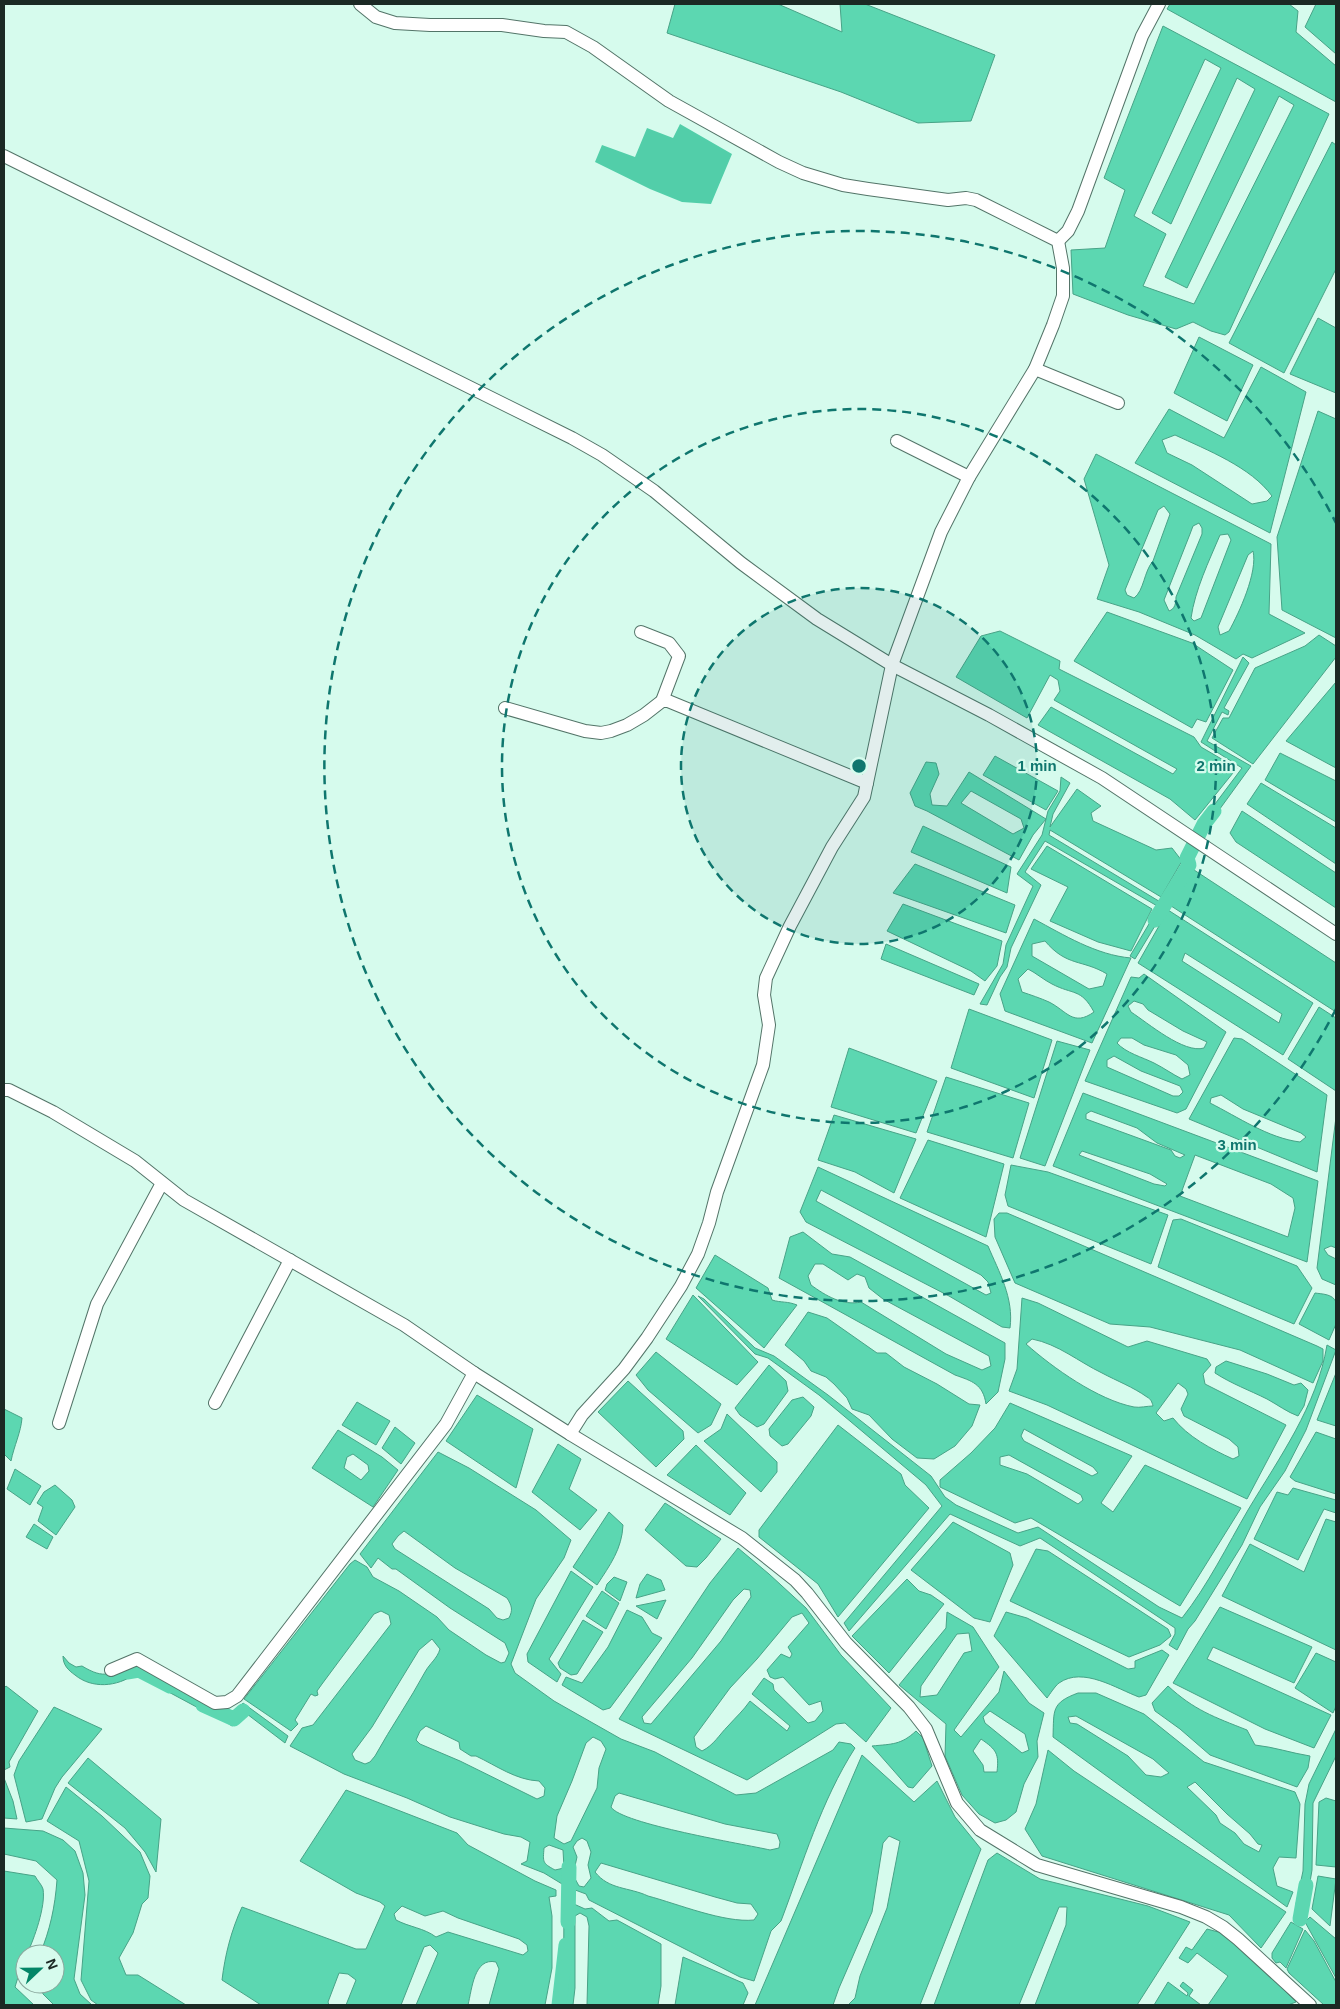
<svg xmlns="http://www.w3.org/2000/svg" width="1340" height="2009" font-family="Helvetica,sans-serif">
<rect width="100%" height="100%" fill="#d6fbed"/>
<polygon fill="#52cea9" points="680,124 732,154 711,204 682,202 650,189 595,162 602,145 635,157 647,128 673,138"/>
<g fill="#5cd7b1" stroke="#48a387" fill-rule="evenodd">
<polygon points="675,4 778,4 842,32 840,4 865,4 995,55 971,121 918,123 841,92 667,33"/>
<polygon points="1170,4 1289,4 1298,11 1296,32 1336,66 1336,102 1167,9"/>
<polygon points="1316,4 1336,4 1336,54 1305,27"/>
<path d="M1163 26 1329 114 1229 332 1225 335 1211 331 1193 322 1176 329 1128 315 1073 294 1071 250 1105 248 1125 190 1104 178ZM1205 59 1221 68 1152 213 1171 224 1237 78 1255 89 1165 277 1187 288 1279 96 1294 105 1194 304 1143 286 1166 234 1134 216Z"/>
<polygon points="1332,142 1336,145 1336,269 1284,373 1229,343"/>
<polygon points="1318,318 1336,328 1336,393 1290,374"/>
<polygon points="1199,337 1253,365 1227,421 1174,393"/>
<path d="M1261 367 1306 392 1270 533 1135 463 1169 409 1224 438ZM1175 435C1207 450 1251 467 1272 496L1267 501 1252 504 1192 465 1167 453 1162 440Z"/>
<polygon points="1318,411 1336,419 1336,638 1282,610 1277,537"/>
<path d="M1096 454 1271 544 1269 614 1305 633 1252 658 1243 654 1236 659 1195 635 1139 612 1097 599 1109 565 1084 479ZM1164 506 1170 514 1153 561C1144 571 1144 591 1134 598L1127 595 1125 590 1158 510ZM1199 523 1202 528V534L1176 597C1176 603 1175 609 1169 611L1164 600 1190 534 1193 526ZM1228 534 1231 540 1201 618 1194 621 1191 618C1195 590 1209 561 1220 535ZM1253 551C1258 572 1239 613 1229 631L1220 635 1218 627 1248 555Z"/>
<polygon points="1107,612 1192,643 1233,670 1206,722 1197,719 1192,728 1074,661"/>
<polygon points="1000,631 1060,661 1059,669 1194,737 1201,747 1237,768 1195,820 1170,799 1038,725 1051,707 1173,774 1177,769 1054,700 1060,691 1058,680 1050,675 1027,718 956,677 981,636"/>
<polygon points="1319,635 1336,646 1336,657 1253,764 1212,738 1223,718 1229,718 1255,668 1305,646"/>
<polygon points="1243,657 1249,663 1224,708 1229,711 1228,715 1222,712 1207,741 1251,766 1206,828 1200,824 1242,768 1201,742"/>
<polygon points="1336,682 1336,768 1286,741"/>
<polygon points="1280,753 1336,781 1336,822 1265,780"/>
<polygon points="995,756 1058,791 1046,810 983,775"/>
<path d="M926 762 936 763 939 774 930 794 932 805 947 806 969 772 1046 819 1048 811 1060 791 1061 777 1070 783 1053 814 1050 827 1077 789 1101 806 1091 813 1093 821 1156 850 1172 848 1182 861 1161 897 1050 830 1049 835 1167 906 1135 959 1130 956 1159 907 1045 841 1025 872 1041 885 1011 948 1007 967 1000 977 987 1005 980 1004 1003 964 1006 945 1033 886 1017 874 1042 835 1046 819 1033 835 1019 860 927 811 915 806 910 793ZM971 791 1021 819 1024 828 1013 834 961 803Z"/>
<polygon points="1261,783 1336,828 1336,864 1247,804"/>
<polygon points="1242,811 1336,873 1336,908 1236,842 1230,833"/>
<polygon points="923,826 1011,867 1007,893 911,852"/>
<polygon points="1047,846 1152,909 1131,951 1098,942 1050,921 1068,887 1031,869"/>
<polygon points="915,864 1015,905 1006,933 893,893"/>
<polygon points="1191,868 1336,963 1336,1012 1168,904"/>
<polygon points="903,904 1002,941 997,966 985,981 971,971 887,931"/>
<path d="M1168 910 1313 1003 1283 1055 1138 963ZM1185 953 1282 1014 1279 1023 1182 961Z"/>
<path d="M1034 919C1064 935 1096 955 1131 958L1092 1043 1005 1011 1000 994ZM1045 941C1067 967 1082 959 1107 974L1103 986 1089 989 1032 956V944ZM1028 969C1036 973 1044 980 1052 984 1073 995 1081 988 1094 1012 1073 1027 1067 1011 1049 1002 1040 998 1031 995 1022 992L1018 979Z"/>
<polygon points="886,944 979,984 974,995 881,959"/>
<path d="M1144 974 1226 1032 1186 1109 1177 1113 1085 1081 1131 977 1139 978ZM1134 1001 1143 1004 1148 1010 1183 1031 1207 1042 1204 1048C1184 1054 1148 1023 1131 1012L1128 1006ZM1121 1038H1132L1144 1045 1176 1055 1188 1065 1190 1075 1182 1079C1172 1074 1164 1068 1154 1063 1142 1057 1126 1053 1117 1043ZM1114 1056 1141 1071 1180 1086 1183 1092 1179 1096H1173L1107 1067V1060Z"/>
<polygon points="1319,1007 1336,1018 1336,1091 1288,1059"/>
<polygon points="969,1009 1052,1040 1034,1098 951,1068"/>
<path d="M1234 1038 1242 1039 1327 1095 1317 1172 1189 1119ZM1221 1095 1243 1109 1301 1133 1306 1137 1300 1142C1268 1138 1238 1117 1210 1103L1211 1098Z"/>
<polygon points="1057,1041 1090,1050 1045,1166 1020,1158"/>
<polygon points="849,1048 937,1081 916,1133 831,1107"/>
<polygon points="946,1077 1029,1103 1013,1158 927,1132"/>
<path d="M1083 1093 1318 1181 1307 1262 1053 1166ZM1091 1111 1137 1128 1157 1143 1185 1155 1180 1158 1175 1156 1171 1150 1086 1119V1114ZM1082 1151 1150 1174 1167 1184 1165 1186 1154 1184 1079 1155ZM1195 1155 1271 1184 1293 1198 1295 1208 1288 1237 1180 1196Z"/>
<polygon points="834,1115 916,1139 894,1193 855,1172 818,1160"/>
<polygon points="1336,1117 1336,1248 1331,1246 1324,1249 1328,1255 1336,1259 1336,1285 1322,1279 1317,1268"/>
<polygon points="928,1140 1004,1164 986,1237 900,1198"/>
<polygon points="1011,1165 1048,1172 1168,1215 1151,1264 1008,1206 1005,1195"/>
<path d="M818 1167 988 1246C999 1272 1014 1298 1010 1328L1002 1327 949 1296 806 1222 800 1212ZM821 1190 981 1275 988 1282 991 1293 986 1295 816 1201Z"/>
<polygon points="999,1213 1007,1213 1317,1346 1323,1349 1323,1361 1313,1383 1240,1350 1150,1327 1110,1324 1015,1283 995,1237 994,1219"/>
<polygon points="1181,1219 1297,1266 1312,1288 1294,1324 1158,1267 1173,1220"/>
<path d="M803 1232 832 1254 850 1257 1005 1343V1359L998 1392 986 1404C983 1384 972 1381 955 1375L779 1278 790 1237ZM815 1264H823L848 1280 857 1274 865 1277 869 1288 883 1299 989 1356 991 1366 982 1370 946 1354 861 1302C843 1306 826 1296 811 1285L808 1276Z"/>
<path d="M715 1255 768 1288 772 1300C782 1303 787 1301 797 1305L764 1348 696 1288Z"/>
<path d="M1315 1293C1322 1294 1333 1294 1336 1302V1324L1329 1340 1299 1324Z"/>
<polygon points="693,1295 758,1362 737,1385 666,1339"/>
<path d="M698 1296 704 1299 755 1348 774 1356 828 1395 931 1476 945 1497 956 1505 1018 1533 1038 1527 1159 1607 1182 1618C1208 1585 1227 1546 1248 1510 1279 1458 1317 1406 1327 1345L1336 1350 1306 1430 1285 1471 1260 1507 1242 1545 1195 1621 1188 1629 1177 1650 1169 1645 1175 1634V1628L1040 1538 1020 1546 950 1514 849 1631 844 1623 942 1506 926 1485 819 1395 768 1358 755 1354Z"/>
<path d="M1022 1298 1038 1303 1128 1347 1147 1341 1207 1359 1211 1365 1203 1374 1205 1384 1286 1425 1247 1499 1047 1405 1009 1391 1017 1369ZM1032 1339C1058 1344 1079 1362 1102 1373 1117 1381 1133 1387 1147 1397 1151 1399 1152 1402 1153 1406 1147 1406 1140 1408 1134 1407 1098 1400 1053 1368 1026 1344ZM1178 1383 1186 1389 1188 1394 1181 1409 1184 1416 1229 1439 1238 1447 1239 1456 1233 1459C1211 1449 1188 1437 1173 1418L1164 1421 1156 1413Z"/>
<polygon points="808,1312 827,1318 877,1353 886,1353 904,1367 937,1384 969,1404 980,1405 972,1426 955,1446 934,1459 917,1458 892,1439 869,1415 852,1409 847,1398 834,1384 826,1377 811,1371 804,1361 785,1345"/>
<polygon points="656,1352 721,1404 711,1425 698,1433 648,1390 636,1375"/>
<path d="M1226 1361 1267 1374 1294 1385 1301 1383 1308 1390 1304 1406 1298 1416C1287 1412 1278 1405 1267 1399 1249 1390 1232 1384 1215 1373L1216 1367Z"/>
<polygon points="769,1365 786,1381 788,1391 764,1424 757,1427 740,1415 735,1408"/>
<polygon points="1336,1373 1336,1426 1317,1420"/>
<polygon points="628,1381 683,1431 684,1439 656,1467 598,1412"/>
<polygon points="477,1395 533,1429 516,1488 446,1441"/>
<polygon points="803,1397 814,1407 811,1416 788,1444 782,1446 770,1436 769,1429 792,1400"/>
<polygon points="357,1402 390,1421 376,1445 342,1425"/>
<path d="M1010 1403 1132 1456 1101 1503 1113 1512 1145 1465 1241 1508 1180 1606 1031 1518 1015 1523 940 1487V1480L971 1453 995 1428ZM1024 1429 1093 1467 1098 1473 1092 1476 1024 1441 1021 1436ZM1009 1455 1081 1495 1083 1500 1078 1504 1027 1474 1000 1465V1457Z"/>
<path d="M4 1409 22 1418C21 1432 14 1446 11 1461L4 1454Z"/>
<polygon points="727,1414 777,1462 777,1472 761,1492 704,1441 721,1429"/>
<polygon points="838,1425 901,1474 905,1485 929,1508 838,1617 818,1584 759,1537 759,1530"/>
<polygon points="395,1427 415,1443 401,1464 382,1448"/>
<path d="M338 1430 382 1457 398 1470 373 1507 312 1468ZM353 1454 368 1465 369 1471 361 1480 344 1468 347 1457Z"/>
<polygon points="1316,1432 1336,1439 1336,1494 1295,1481 1290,1477"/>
<polygon points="558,1444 581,1459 569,1489 597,1510 580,1530 532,1492"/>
<polygon points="696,1445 746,1493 730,1515 667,1475"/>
<path d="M438 1452 469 1468 536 1510 571 1540 564 1558 536 1599 511 1664 515 1673 554 1701 621 1739 655 1752 736 1795 756 1793 833 1750 839 1742 851 1744 855 1748C821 1801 803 1863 781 1921L771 1931 754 1981 740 1977 589 1900 586 1894 567 1887 544 1873 521 1864 527 1861 530 1842 521 1837 504 1834 450 1817 407 1798 344 1774 290 1746 302 1728 313 1725 391 1624 389 1615 381 1611 374 1614 322 1684 317 1691 318 1695 315 1696 311 1694 295 1720 298 1724 291 1731 244 1699 350 1564 355 1560 367 1567 373 1577 399 1591 437 1617 449 1630 486 1655 501 1663 505 1662 509 1653 505 1643 450 1608 396 1569H392L378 1558 371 1568 360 1554ZM404 1531 455 1568 507 1598C512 1606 513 1610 509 1618L503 1620 497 1618 489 1609 395 1549 392 1544 398 1536ZM432 1639 440 1649C437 1659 430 1663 425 1672 410 1700 391 1727 375 1756L370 1762 365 1764 355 1760 352 1754 372 1727 419 1650ZM426 1726 459 1742 460 1749 471 1756H476C497 1766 516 1780 539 1781L545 1788 544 1796 537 1799 460 1761 420 1744 416 1740 420 1731ZM593 1737 601 1741 606 1749 599 1768 597 1788 571 1841 564 1844 554 1838 557 1816 572 1781 586 1743ZM619 1793 725 1824 777 1834 780 1842 779 1848 770 1850C744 1844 621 1824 611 1807L615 1796ZM582 1838 587 1841 591 1852 588 1865 591 1878 584 1887 579 1886 573 1875 577 1857 573 1847 577 1841ZM549 1845 563 1850 564 1868 555 1870C542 1863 543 1862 544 1848ZM601 1863 715 1897 737 1903 751 1904 758 1914 754 1920C724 1923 678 1904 648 1896 629 1887 609 1890 595 1872Z"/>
<polygon points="15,1469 41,1486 30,1505 7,1489"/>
<polygon points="55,1485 72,1500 75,1507 56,1535 38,1521 43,1507 37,1503 44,1492"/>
<polygon points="1293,1488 1336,1500 1336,1513 1324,1509 1298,1560 1254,1539 1277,1492 1288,1495"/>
<polygon points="665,1503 721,1539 706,1558 697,1567 686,1566 645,1530"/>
<path d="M609 1512 623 1525C622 1549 610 1565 597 1585L573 1567Z"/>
<polygon points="1326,1519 1336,1522 1336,1650 1222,1596 1250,1544 1304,1572"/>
<polygon points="953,1522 1010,1553 1013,1565 990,1622 974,1618 911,1570"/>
<polygon points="34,1524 53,1537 47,1549 26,1537"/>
<path d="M738 1548 769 1574 806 1608 841 1655 891 1708 866 1742 845 1723 836 1724 747 1780 619 1719 710 1583ZM744 1589 750 1590 751 1597 721 1641 651 1724 644 1723 642 1717 692 1658 733 1600ZM802 1613 809 1623 788 1647 792 1654 790 1658 781 1654 767 1670 770 1677 775 1679 783 1677 809 1705 821 1701 823 1711 815 1721 808 1723 774 1690 773 1684 764 1678 752 1694 790 1726 787 1731 750 1701C743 1711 736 1717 728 1726 719 1735 714 1745 702 1751L696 1747 694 1737 730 1688 757 1659 792 1617Z"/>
<polygon points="1036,1549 1048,1551 1168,1629 1171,1636 1160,1645 1129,1657 1010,1601"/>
<polygon points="571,1571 593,1587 549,1659 561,1674 557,1682 528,1662 527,1654"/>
<polygon points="647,1574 661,1580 665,1590 636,1598 640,1584"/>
<polygon points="614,1577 627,1582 620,1601 605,1590 607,1584"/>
<polygon points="907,1579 919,1591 931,1595 944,1604 889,1673 852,1636"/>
<polygon points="602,1591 619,1603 606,1629 586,1616"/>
<polygon points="666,1600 657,1619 636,1606"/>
<polygon points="1220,1607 1312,1647 1294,1683 1213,1647 1207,1659 1331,1715 1314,1748 1265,1729 1173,1683"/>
<polygon points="627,1610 642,1617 652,1633 662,1638 610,1708 603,1710 562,1685 566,1677 582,1683 608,1647"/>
<path d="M947 1612 973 1627 999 1667 954 1730 961 1737 999 1692 1004 1671 1029 1703 1044 1713 1037 1741 1038 1757 1024 1784 1016 1812 1006 1820 995 1823 979 1814 962 1795 945 1756 946 1724 899 1685 946 1628ZM969 1633 972 1651 964 1653 937 1695 920 1697 921 1686 957 1634ZM990 1711 1025 1734 1029 1750 1022 1753 985 1723 983 1717ZM981 1739C997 1750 999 1754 997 1772H984L983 1765 973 1751Z"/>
<path d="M1006 1612 1027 1618 1128 1669 1135 1668V1661L1162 1650 1169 1655 1146 1695 1139 1697C1117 1689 1083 1666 1059 1683 1055 1686 1050 1694 1047 1698L994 1636Z"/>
<polygon points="583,1620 603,1632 577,1674 571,1675 560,1668 558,1663"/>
<polygon points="1316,1653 1336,1662 1336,1706 1333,1713 1295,1688"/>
<path d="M63 1656 69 1663 76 1667 82 1666C105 1680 111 1674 135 1663L148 1667 144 1678 135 1674C117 1687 92 1689 75 1675 68 1670 63 1665 63 1656Z"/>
<polygon points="155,1673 223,1708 217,1718 150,1682"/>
<polygon points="6,1686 38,1711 9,1762 10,1767 4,1770 4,1688"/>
<path d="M1168 1686C1194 1710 1214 1717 1247 1730L1255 1745C1274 1747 1291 1753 1310 1756L1308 1768 1297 1787 1210 1755 1180 1729 1155 1711 1152 1703Z"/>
<path d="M1078 1693H1096L1144 1714 1204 1762 1295 1792 1300 1804 1296 1858 1279 1857 1273 1868 1277 1886 1293 1892 1287 1907 1053 1737C1054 1710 1051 1703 1078 1693ZM1076 1716 1153 1759 1169 1773 1161 1777 1146 1775 1128 1756 1077 1724 1070 1723 1068 1717ZM1195 1782 1227 1814 1250 1834 1258 1844 1262 1845 1259 1852 1244 1844 1235 1833 1220 1823 1216 1815 1187 1787Z"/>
<polygon points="243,1703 288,1736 285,1743 247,1714 240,1722 232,1726 223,1720 228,1715 235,1713"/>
<polygon points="54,1707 102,1729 62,1777 55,1788 42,1819 26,1822 14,1775 19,1761"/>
<polygon points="1336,1729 1336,1756 1313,1803 1312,1870 1306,1906 1296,1904 1303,1871 1305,1804 1309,1784"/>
<path d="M916 1731 923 1738 932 1766 913 1788 908 1787 872 1746C892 1744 901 1745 916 1731Z"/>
<polygon points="1048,1750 1074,1771 1286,1912 1261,1948 1229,1915 1042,1856 1025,1829 1036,1804"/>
<polygon points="862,1755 914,1802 937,1781 955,1817 981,1849 920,2005 848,2005 855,1998 860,1976 887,1908 900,1841 889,1836 883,1843 872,1912 839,1988 833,2005 755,2005"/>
<polygon points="88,1758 161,1819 156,1872 145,1852 125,1828 68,1783"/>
<polygon points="4,1778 13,1801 17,1819 4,1818"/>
<polygon points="66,1787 102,1816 140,1852 150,1876 148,1898 142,1904 133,1933 119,1958 126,1975 138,1975 186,2005 98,2005 91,2000 81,1980 89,1881 79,1841 47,1821"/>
<path d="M346 1790 457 1833 468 1845 535 1881 556 1890V1896L549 1897 552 1916V1968L545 2005H489L499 1969 496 1962C474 1957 472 1989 468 2005H416L438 1953 430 1945 424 1947 401 2005H346L356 1980 348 1974 339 1973 328 2002 329 2005H261L222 1980C225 1955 231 1931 242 1907L356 1949H366L385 1906 380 1902 356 1893 300 1861ZM402 1906 425 1916 443 1911 458 1918 519 1939 527 1945 528 1951 523 1955 448 1932 436 1937C424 1928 409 1927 396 1920L394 1914Z"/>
<polygon points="1326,1798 1336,1801 1336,1867 1316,1865 1319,1802"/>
<path d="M4 1828 43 1831 63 1840 75 1851 83 1873 85 1895 74 1979 80 1994 92 2005H54L43 1994 40 1984H55V1954H40C50 1930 55 1907 57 1880L36 1861 4 1854Z"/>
<polygon points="997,1853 1040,1879 1148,1906 1190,1922 1137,2005 1035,2005 1066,1925 1067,1907 1059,1907 1019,2005 934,2005 988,1860"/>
<path d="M4 1871 35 1876C37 1880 42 1885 43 1889 46 1906 34 1939 27 1954H25L15 1987 34 2005H4Z"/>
<polygon points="1318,1876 1336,1879 1330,1926 1312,1909"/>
<path d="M565 1900 585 1909 592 1908 609 1921 617 1920 661 1944V1986L658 2005H587L589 1926 587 1917 580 1913 575 1916V1988L573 2005H562C566 1970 562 1935 565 1900Z"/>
<polygon points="1310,1917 1336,1939 1336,1978 1305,1922"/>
<polygon points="1291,1922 1303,1929 1286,1968 1280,1962 1276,1963 1272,1958 1272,1953"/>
<polygon points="1207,1929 1222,1933 1256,1962 1296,2002 1288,2005 1208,2005 1228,1976 1197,1953 1188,1963 1179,1958 1186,1947 1192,1950"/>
<polygon points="1305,1930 1314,1941 1336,1982 1336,2005 1324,2005 1289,1973 1287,1969"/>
<polygon points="683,1957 743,1983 748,1993 743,2005 675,2005"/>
<polygon points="1168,1982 1187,1996 1188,1993 1180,1986 1183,1982 1193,1990 1189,1996 1201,2005 1154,2005"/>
</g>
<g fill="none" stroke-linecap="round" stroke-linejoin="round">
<g stroke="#5cd7b1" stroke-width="15">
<polyline points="1155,920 1189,865 1187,858 1204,824 1214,811"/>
<polyline points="127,1672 139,1670 170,1686"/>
<polyline points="203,1705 234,1719 243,1711"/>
<polyline points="1300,1919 1306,1885"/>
<polyline points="568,1922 569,1867"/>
<polyline points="559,2005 566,1945"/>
</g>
<g stroke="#537468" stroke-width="14">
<g id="minor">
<polyline points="360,4 376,17 395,23 430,25 502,25 544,31 566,32 593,47 669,101 779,162 803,173 843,185 868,189 948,200 966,198 976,200 1058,241 1063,268 1063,296 1053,325 1035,369 969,477 941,532 892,665 864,797 832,847 790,926 766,978 764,995 769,1025 763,1065 717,1192 709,1223 698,1254 681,1286 647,1338 624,1369 582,1415 570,1434 742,1538 795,1580 807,1593 846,1643 909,1707 926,1729 957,1803 980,1830 1037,1865 1181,1907 1206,1917 1223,1927 1238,1939 1310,2005"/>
<polyline points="4,156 572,438 602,455 654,491 741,563 817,619 892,665 989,715 1102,778 1336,934"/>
<polyline points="1058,241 1068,231 1078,211 1142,36 1159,4"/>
<polyline points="1035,369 1118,403"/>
<polyline points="897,441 969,477"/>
<polyline points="641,632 669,643 679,656 662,701"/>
<polyline points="505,708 585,731 601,733 611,731 627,725 644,715 662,701 668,701 867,783"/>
<polyline points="4,1090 9,1090 53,1112 135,1161 184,1200 404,1325 474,1373 570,1434"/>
<polyline points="215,1403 290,1260"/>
<polyline points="59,1423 97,1304 162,1183"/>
<polyline points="111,1670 137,1659 215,1703 227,1702 237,1696 446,1424 474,1373"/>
</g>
</g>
<use href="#minor" stroke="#fff" stroke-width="12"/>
</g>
<circle cx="859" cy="766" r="178" fill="#0f766e" fill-opacity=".12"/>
<g fill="none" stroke="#0f766e" stroke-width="2.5" stroke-dasharray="9 6">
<circle cx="859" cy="766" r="178"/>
<circle cx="859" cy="766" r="357"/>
<path d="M1336 1009A535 535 0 1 1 1336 523"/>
</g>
<circle cx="859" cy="766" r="8" fill="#0f766e" stroke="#d6fbed" stroke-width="2.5"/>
<g font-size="15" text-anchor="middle" font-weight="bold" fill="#0f766e" stroke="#d6fbed" stroke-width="4.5" stroke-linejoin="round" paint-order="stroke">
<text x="1037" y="771">1 min</text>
<text x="1216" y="771">2 min</text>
<text x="1237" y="1150">3 min</text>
</g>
<rect width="1340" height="2009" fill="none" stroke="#1b2924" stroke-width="10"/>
<g transform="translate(40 1969) rotate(68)"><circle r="24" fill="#d6fbed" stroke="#8ba79d"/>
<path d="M0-4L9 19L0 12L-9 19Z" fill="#038567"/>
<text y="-8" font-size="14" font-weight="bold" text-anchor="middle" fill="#1b2924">N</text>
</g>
</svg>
